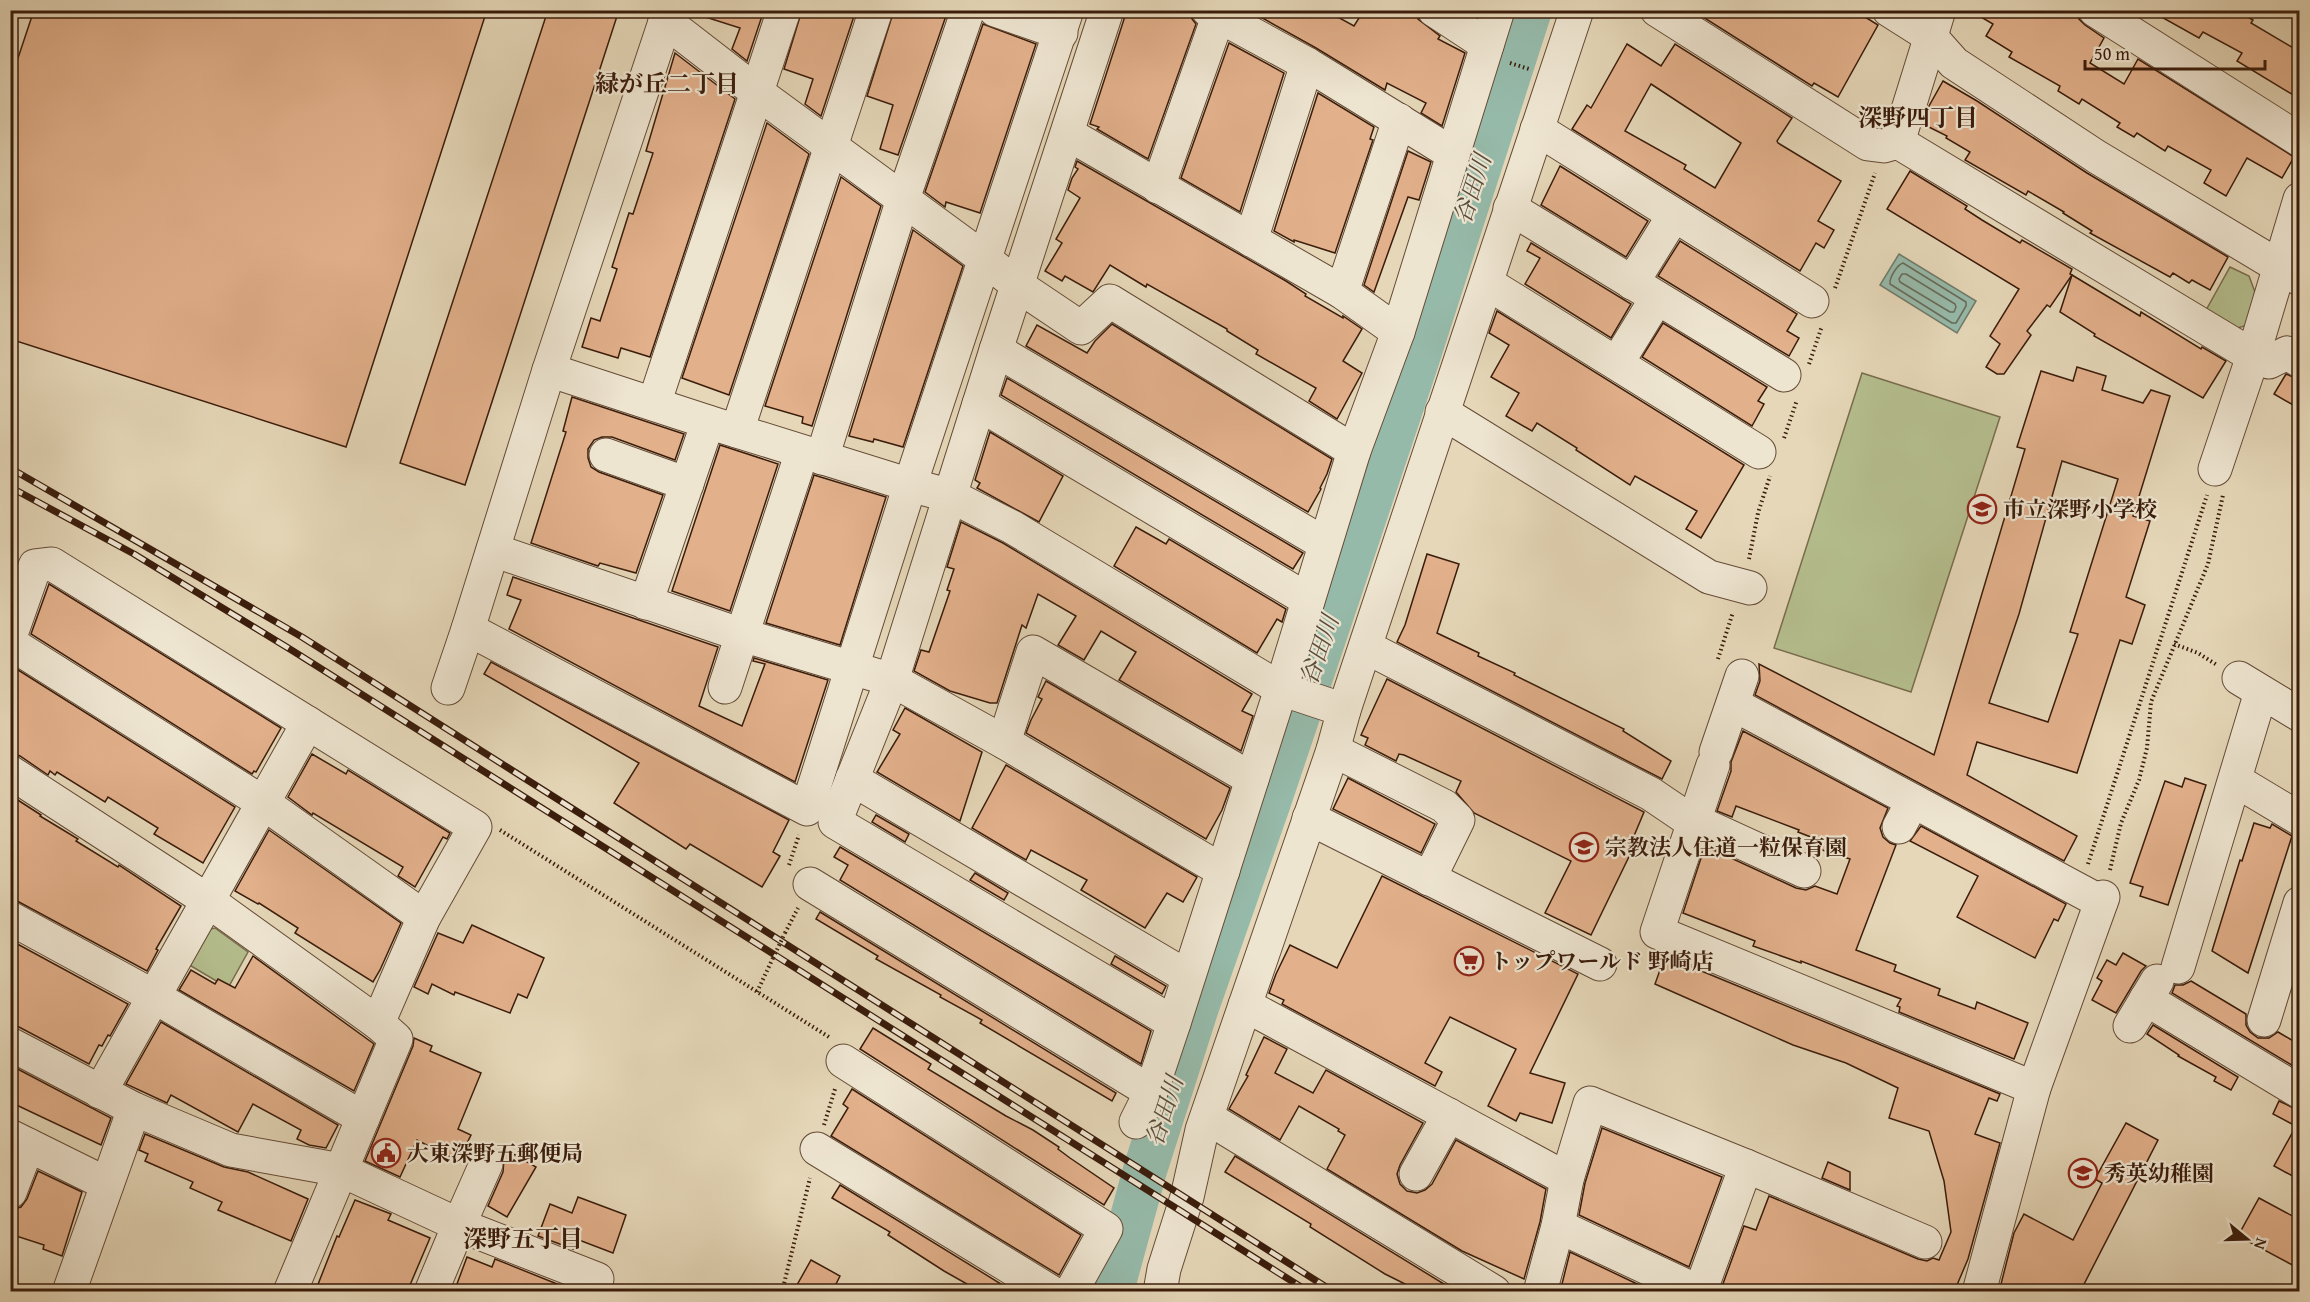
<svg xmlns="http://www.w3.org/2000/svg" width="2310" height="1302" font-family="'Gentium Book Plus','Noto Serif JP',serif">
<rect width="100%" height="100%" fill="#e5d7b8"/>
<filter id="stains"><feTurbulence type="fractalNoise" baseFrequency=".00333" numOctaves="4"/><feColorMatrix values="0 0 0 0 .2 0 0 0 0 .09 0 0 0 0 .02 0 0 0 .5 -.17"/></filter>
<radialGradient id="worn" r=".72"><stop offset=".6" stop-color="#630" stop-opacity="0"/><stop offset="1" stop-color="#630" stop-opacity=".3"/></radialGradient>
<g fill="#b5be8e" stroke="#786d4c" stroke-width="1.5">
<polygon points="2230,267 2249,276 2255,292 2248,325 2234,329 2205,312"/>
<polygon points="1862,373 2000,417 1911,692 1774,648"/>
<polygon points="215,928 248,952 228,988 181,960 198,932"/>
</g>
<polygon fill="#96baaa" stroke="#717b6a" stroke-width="1.5" points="1899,254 1976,301 1957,333 1880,285"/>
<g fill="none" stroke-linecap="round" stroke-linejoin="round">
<g stroke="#686b5a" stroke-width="1.5">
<path d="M1903 263 1966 302V306L1956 323H1952L1890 284C1889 278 1897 265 1903 263Z"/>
<polygon points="1902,274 1906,274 1955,304 1956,307 1954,312 1950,312 1900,282 1899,279"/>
</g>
<polyline stroke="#96baaa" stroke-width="44" points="1115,1292 1114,1283 1145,1170 1197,1007 1269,802 1414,370 1530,10"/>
</g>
<g fill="#e2b08b" stroke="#3a1c0b" stroke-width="1.5" fill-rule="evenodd">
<polygon points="34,10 487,10 346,447 10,339 10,82"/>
<polygon points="548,10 619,10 465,485 400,463"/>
<polygon points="700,10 764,10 747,61 732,49 740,28 699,15"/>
<polygon points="802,10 856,10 821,116 805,104 813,79 784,69"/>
<polygon points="894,10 948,10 898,155 880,149 893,105 867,96"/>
<polygon points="1127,10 1189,10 1192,19 1196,24 1148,159 1097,129 1099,127 1090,124"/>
<polygon points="1248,10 1325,10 1354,26 1364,10 1416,10 1418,19 1440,36 1438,39 1465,53 1442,126 1421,113 1426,103 1387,83 1385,90 1316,48"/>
<polygon points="1696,10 1854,10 1878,25 1838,97 1814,83 1812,86 1695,12"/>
<polygon points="1969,10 2076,10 2079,19 2085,25 2104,38 2090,63 2124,84 2138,59 2294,157 2282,178 2247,158 2226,196 2204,183 2211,170 2168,146 2165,151 2137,133 2134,137 2117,127 2120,123 2082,99 2079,104 2058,91 2060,86 2009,57 2012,52 1986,36 1993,24"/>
<polygon points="2149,10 2235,10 2253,20 2251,23 2300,52 2300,99 2237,61 2242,53 2203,32 2199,38"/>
<polygon points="983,24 1036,44 980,213 946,202 945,207 925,192"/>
<polygon points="1229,43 1284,73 1240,212 1181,178"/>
<path d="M1627 44 1661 66 1675 44 1792 118 1777 141 1778 143 1841 181 1818 221 1834 230 1824 248 1816 243 1800 271 1572 129 1587 105 1591 108ZM1651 84 1741 143 1715 188 1684 169 1686 165 1625 131Z"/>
<polygon points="675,53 735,99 650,357 621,348 618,358 582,347 591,318 600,321 617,269 612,267 629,213 633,214 653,153 646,151"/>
<polygon points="1943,81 1977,101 2087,173 2228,257 2210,290 2192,280 2189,283 2173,273 2170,277 2090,233 2092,231 2063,213 2064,212 2028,191 2026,195 1965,160 1970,152 1946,138 1947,136 1923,124 1929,106"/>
<polygon points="1318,93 1374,127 1370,139 1373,140 1335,253 1294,240 1294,242 1274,231"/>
<polygon points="767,123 809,154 729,395 682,378"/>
<polygon points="1408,151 1431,162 1419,200 1408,197 1374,292 1364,285"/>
<polygon points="1077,161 1286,281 1306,294 1305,296 1343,318 1343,316 1362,329 1343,361 1362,373 1337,419 1309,401 1316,388 1256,354 1258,350 1227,331 1227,329 1147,284 1146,287 1110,265 1093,292 1065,276 1062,281 1045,271 1062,243 1056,239 1080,198 1068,190 1072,178 1078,169 1075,167"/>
<polygon points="1560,166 1648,221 1626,257 1541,205"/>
<polygon points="1910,171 1967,206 1965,209 1982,220 2020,243 2022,240 2072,269 2070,274 2072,275 2050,307 2047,305 2027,331 2031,335 2004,374 1997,374 1986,367 2000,344 1990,336 2019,289 1887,209"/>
<polygon points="841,177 881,206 812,426 802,423 803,417 765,406"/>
<polygon points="913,230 963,266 903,447 874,439 873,442 849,436"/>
<polygon points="1680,241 1797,314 1787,331 1799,338 1789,356 1658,276"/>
<polygon points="1531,243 1631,304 1611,338 1525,284 1540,258 1527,251"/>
<polygon points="2072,275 2140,316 2141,312 2201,349 2202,347 2226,361 2203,398 2094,336 2095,334 2060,312"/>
<polygon points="1497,311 1744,465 1701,538 1686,529 1697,511 1635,476 1630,485 1576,450 1577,448 1537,423 1532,431 1506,416 1519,393 1491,377 1509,345 1489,333"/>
<polygon points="1663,323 1767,387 1758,401 1764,404 1752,426 1642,357"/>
<polygon points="1112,324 1332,459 1327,474 1320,488 1321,489 1308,512 1026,346 1037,325 1087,353 1095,341"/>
<path d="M2077 367 2106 376 2102 390 2143 403 2151 390 2170 396 2133 516 2150 521 2126 597 2145 605 2132 644 2120 640 2077 773 1977 742 1967 775 2077 836 2064 861 1755 695 1760 681 1759 664 1934 755 2025 449 2017 447 2041 371 2073 381ZM2062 461 2118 479 2070 632 2078 634 2048 722 1989 703 2019 614Z"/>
<polygon points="2286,374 2300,380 2300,409 2274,394"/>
<polygon points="1007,378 1303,553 1293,569 1001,395"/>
<polygon points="572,397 684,434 675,460 612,437 602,437 594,440 588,449 588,458 591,467 599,472 663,495 636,573 600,563 598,566 531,543 566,432 563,431"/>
<polygon points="990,432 1063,476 1039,522 977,488 980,483 975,480"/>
<polygon points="720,445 778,464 730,611 672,591"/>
<polygon points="814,475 886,497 840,645 766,623"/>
<polygon points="961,522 1003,543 1252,694 1242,711 1253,716 1241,751 1119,680 1136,652 1101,631 1084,660 1058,645 1076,616 1038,594 1026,628 1022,625 997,703 990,703 950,691 914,671 921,650 929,652 950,591 947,590 954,569 947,567"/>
<polygon points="1136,527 1166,544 1169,539 1286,609 1282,622 1277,619 1257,653 1114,566"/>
<polygon points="1427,554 1459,564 1437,633 1479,653 1478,656 1515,673 1514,675 1624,729 1623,731 1671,761 1662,779 1397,642 1405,625"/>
<polygon points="513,577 718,647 699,706 742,726 765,664 753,661 754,658 828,680 795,782 509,629 521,600 507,595"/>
<polygon points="49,584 281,728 256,772 254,771 252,774 31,634"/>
<polygon points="491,662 789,820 773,852 780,856 762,887 690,844 686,849 614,803 639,763 484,674"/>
<polygon points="15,668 235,807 203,863 154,834 158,828 108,797 105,802 57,772 55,775 50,771 48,775 20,756 10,753 10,676"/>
<polygon points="1387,679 1644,812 1634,836 1638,838 1591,935 1545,913 1571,861 1474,813 1456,792 1461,781 1404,755 1399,754 1396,761 1365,745 1368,738 1361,735"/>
<polygon points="1046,681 1230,788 1222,810 1206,839 1026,733 1031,720 1042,699 1038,697"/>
<polygon points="905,708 982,752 960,821 877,772 900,734 893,730"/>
<polygon points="1743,731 1888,808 1880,828 1883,837 1890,843 1896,845 1856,950 1896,965 1894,971 1940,989 1938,995 1975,1009 1977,1002 2028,1023 2014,1059 1899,1012 1900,1007 1897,1006 1901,999 1801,961 1801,963 1753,946 1755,941 1683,913 1705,846 1796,888 1806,890 1815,886 1837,894 1850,859 1813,847 1816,839 1798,832 1799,830 1736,806 1732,817 1717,811 1731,771 1731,762"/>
<polygon points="312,754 346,774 348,770 450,833 447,839 443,837 415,887 398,876 403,867 313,813 312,815 288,797"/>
<polygon points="1006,765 1197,877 1183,902 1167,893 1145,928 1081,890 1087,880 1031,850 1026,860 972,828"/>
<polygon points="1348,778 1435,824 1421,853 1333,809"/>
<polygon points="2185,778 2206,785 2168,905 2140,896 2143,887 2130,883 2165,781 2182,787"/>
<polygon points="10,795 41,815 40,816 78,839 76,841 118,867 119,865 181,906 156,949 158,950 147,971 19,902 10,899"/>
<polygon points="876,815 909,834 905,842 872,822"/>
<polygon points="2254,823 2270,828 2272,824 2292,836 2248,973 2212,951 2240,860 2242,861"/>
<polygon points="1921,826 2066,904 2058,921 2054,919 2035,958 1957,917 1978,876 1910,841"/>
<polygon points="269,830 401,923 380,970 373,982 295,933 298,928 259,903 258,904 235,891"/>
<polygon points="840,847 1151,1031 1141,1064 840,880 848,865 834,857"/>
<polygon points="975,873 1008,893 1004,900 970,880"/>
<polygon points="1382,876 1578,974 1530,1073 1565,1083 1552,1123 1520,1113 1516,1121 1488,1106 1516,1049 1450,1017 1425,1063 1442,1072 1435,1086 1282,1004 1284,1000 1269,993 1276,974 1290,945 1337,968"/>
<polygon points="820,912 1116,1093 1112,1101 980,1023 982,1020 940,997 941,995 876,959 878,956 816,919"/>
<polygon points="472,925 544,958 527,998 518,994 510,1013 455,992 454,995 432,984 428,994 414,987 438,933 463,943"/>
<polygon points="10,940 128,1004 110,1036 108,1035 102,1046 99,1045 89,1064 19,1027 10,1025"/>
<polygon points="2123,953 2146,966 2141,971 2116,1013 2092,1000 2102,981 2097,978 2107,960 2116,965"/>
<polygon points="253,956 374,1044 354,1091 179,990 191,970 215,984 218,979 235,988"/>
<polygon points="1115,956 1166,986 1162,994 1111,964"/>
<polygon points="1665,956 2000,1094 1997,1101 1989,1098 1975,1134 2000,1143 1968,1259 1954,1292 1720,1292 1744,1226 1756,1230 1769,1196 1918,1259 1927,1261 1933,1258 1939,1260 1951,1232 1944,1181 1929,1131 1889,1118 1898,1088 1846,1063 1793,1045 1655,984"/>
<polygon points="2191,981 2246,1014 2246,1025 2250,1032 2258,1038 2269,1038 2278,1032 2300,1045 2300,1070 2172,993 2175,985 2183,985"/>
<polygon points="161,1022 338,1125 326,1148 309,1145 297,1139 301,1130 253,1104 238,1132 171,1095 167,1103 126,1084"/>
<polygon points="2153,1025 2238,1077 2231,1090 2214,1081 2216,1077 2178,1056 2179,1055 2147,1034"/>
<polygon points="873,1028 931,1064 928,1069 1006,1116 1033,1130 1059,1147 1058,1149 1070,1158 1114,1188 1104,1205 860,1049"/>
<polygon points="1264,1037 1287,1049 1275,1073 1313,1093 1326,1070 1423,1123 1400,1165 1397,1174 1400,1184 1407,1191 1417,1193 1425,1190 1432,1184 1456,1140 1546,1189 1540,1222 1524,1279 1462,1251 1327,1169 1345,1135 1338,1131 1339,1129 1299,1106 1280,1140 1229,1109 1248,1076 1246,1075"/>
<polygon points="414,1038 432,1046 430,1051 481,1073 458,1129 471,1135 458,1161 417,1140 400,1177 365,1161 413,1046"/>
<polygon points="10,1065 111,1118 101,1145 10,1102"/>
<polygon points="852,1089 1081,1235 1059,1275 831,1136 848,1108 843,1104"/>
<polygon points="2279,1101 2300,1111 2300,1180 2274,1166 2296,1126 2273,1114"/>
<polygon points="2126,1123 2158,1140 2080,1292 1999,1292 2014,1233 2024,1214 2073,1240 2102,1183 2095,1179"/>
<polygon points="1602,1128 1722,1177 1689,1267 1579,1215 1585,1183"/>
<polygon points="145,1134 224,1167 248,1172 308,1199 291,1241 218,1210 222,1202 190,1188 193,1182 145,1161 148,1154 139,1150"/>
<polygon points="508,1151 536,1167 507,1217 488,1206 503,1172 504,1159"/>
<polygon points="1235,1156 1457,1292 1419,1291 1385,1274 1310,1227 1311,1224 1225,1172"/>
<polygon points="1828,1162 1850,1172 1850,1190 1822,1178"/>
<polygon points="38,1171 82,1192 62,1256 43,1249 44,1245 10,1234 10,1210 21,1207 27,1199"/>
<polygon points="840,1185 1014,1292 981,1292 944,1271 888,1235 890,1232 832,1198"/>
<polygon points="578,1197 626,1215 613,1253 579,1240 576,1250 538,1236 550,1204 572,1213"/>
<polygon points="2259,1198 2300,1220 2300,1269 2238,1236"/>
<polygon points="355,1200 391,1214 388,1220 430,1238 407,1292 315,1292 337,1236 339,1237"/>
<polygon points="1570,1252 1654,1292 1560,1292"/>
<polygon points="467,1257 492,1267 495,1259 577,1292 454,1292"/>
<polygon points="811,1260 840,1276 832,1292 793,1292"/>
</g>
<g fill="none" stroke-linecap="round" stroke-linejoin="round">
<g stroke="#654b36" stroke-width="35">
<g id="minor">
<polyline points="669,10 549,370 468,629 807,809 910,485 1067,10"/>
<polyline points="995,10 1061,33"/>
<polyline points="1107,10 996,350 892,680 835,822 1174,1023"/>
<polyline points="1208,10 1307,64 1453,154"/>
<polyline points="1434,10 1487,45"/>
<polyline points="1657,10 1868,144 1884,146 1898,142 2253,356 2269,362 2287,353 2300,361"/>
<polyline points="1889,10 1930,36 1954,63 2097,157 2300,279"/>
<polyline points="2095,10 2300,140"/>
<polyline points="665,21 758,93 986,260 1017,285 1081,328 1110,301 1354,451"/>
<polyline points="1537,129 1812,301"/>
<polyline points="1068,134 1342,292 1398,332"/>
<polyline points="1898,142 1939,10"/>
<polyline points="1158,187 1218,17"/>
<polyline points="1510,208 1784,375"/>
<polyline points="1251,240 1307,64"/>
<polyline points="1487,283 1759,452"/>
<polyline points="1632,283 1674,215"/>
<polyline points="1342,292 1399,120"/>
<polyline points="996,350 1325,544"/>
<polyline points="1617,363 1657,298"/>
<polyline points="549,370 708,422 910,485 951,496 1012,527 1281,689 1344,710"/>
<polyline points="654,404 784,10"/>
<polyline points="979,404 1308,600"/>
<polyline points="1442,412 1709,577 1750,588"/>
<polyline points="737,431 876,10"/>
<polyline points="606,455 687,484"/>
<polyline points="822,458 903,199 968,10"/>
<polyline points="2215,469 2253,356 2300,199"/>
<polyline points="493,550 742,635 892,680 1004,742 1223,871"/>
<polyline points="646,603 708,422"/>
<polyline points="10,637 35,566 52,564 475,827 424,917 378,1023"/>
<polyline points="10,643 262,802 424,917"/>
<polyline points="1366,647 1651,794 1682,815 1804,871"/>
<polyline points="2239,678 2300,715"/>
<polyline points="725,687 802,452"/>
<polyline points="448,688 468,629"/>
<polyline points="1733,704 2101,902"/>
<polyline points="1004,742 1033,652 1252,779"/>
<polyline points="1333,750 1444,806 1458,820 1429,879"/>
<polyline points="1716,752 1742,676"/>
<polyline points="1713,765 1657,932 2034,1088"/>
<polyline points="10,772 207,900 378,1023 396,1039 290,1292"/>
<polyline points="852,779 1188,977"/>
<polyline points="2235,780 2300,819"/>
<polyline points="1309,818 1600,964"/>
<polyline points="1899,827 1913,801"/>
<polyline points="810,884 1151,1092"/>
<polyline points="10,918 153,996 363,1118"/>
<polyline points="2178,967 2261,692"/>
<polyline points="2146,999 2300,1092"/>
<polyline points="1245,1005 1567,1179"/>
<polyline points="2264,1020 2300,903"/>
<polyline points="2130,1026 2157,981"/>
<polyline points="10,1044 134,1109 231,1150 341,1170 459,1225 431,1292"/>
<polyline points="843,1061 1106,1229 1071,1292"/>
<polyline points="100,1092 308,723"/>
<polyline points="1208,1118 1494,1292"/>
<polyline points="1136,1122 1151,1092 1174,1023 1281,689 1354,451 1398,332 1498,10"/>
<polyline points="10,1136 107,1184"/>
<polyline points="817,1149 1051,1292"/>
<polyline points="486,1164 459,1225 597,1279"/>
<polyline points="1416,1174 1449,1115"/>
<polyline points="10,1192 28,1145"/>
<polyline points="1558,1226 1699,1292"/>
<polyline points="69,1292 134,1109"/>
<polyline points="1160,1292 1164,1269 1187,1197 1202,1130 1333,750 1344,710 1577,10"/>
<polyline points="1540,1292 1558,1226 1567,1179 1590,1103 1746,1166 1925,1242"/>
<polyline points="1700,1292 1746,1166"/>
<polyline points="1979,1292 2034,1088 2103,897"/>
</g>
</g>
<g stroke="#3a1c0b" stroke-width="4" stroke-dasharray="1.5 3" stroke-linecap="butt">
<polyline points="1510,63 1529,69"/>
<polyline points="1835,288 1875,173"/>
<polyline points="1809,364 1822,326"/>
<polyline points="1784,438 1797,400"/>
<polyline points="1749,559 1758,513 1770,476"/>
<polyline points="2174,644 2198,653 2217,665"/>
<polyline points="1718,659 1733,612"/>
<polyline points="500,830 829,1037"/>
<polyline points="2088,864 2207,495"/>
<polyline points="789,865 799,835"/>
<polyline points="2110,870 2121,823 2139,780 2147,748 2151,702 2208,564 2223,495"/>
<polyline points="785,933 798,908"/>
<polyline points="757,992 773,958"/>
<polyline points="824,1125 835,1089"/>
<polyline points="782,1292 810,1178"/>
</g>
<use href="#minor" stroke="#eee5d1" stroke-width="33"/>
<g stroke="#3a1c0b" stroke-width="7">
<g id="rail">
<polyline points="10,468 302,637 1334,1292"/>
<polyline points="10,487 134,554 293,651 1309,1292"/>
</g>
</g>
<use href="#rail" stroke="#eee5d1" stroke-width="4.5" stroke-dasharray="14" stroke-linecap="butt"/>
<polyline stroke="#3a1c0b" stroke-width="4" stroke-dasharray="1.5 3" stroke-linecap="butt" points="773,958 785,933"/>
</g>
<defs>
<g id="school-ring" transform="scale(1.5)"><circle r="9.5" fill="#eee5d1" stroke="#8f2418" stroke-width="1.5"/><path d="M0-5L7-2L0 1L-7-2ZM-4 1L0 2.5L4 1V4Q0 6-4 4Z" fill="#8f2418"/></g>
<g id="supermarket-ring" transform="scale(1.5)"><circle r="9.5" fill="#eee5d1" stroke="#8f2418" stroke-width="1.5"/><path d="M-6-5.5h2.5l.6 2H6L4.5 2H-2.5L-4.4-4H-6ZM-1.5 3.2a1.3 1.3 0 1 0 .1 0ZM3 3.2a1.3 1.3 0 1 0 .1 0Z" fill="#8f2418"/></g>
<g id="civic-ring" transform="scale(1.5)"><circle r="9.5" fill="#eee5d1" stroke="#8f2418" stroke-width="1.5"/><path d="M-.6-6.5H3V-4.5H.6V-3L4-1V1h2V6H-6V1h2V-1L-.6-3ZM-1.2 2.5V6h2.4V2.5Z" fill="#8f2418"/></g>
</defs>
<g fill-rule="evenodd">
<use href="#school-ring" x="1982" y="509"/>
<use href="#school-ring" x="1584" y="847"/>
<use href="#supermarket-ring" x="1469" y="961"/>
<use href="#civic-ring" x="386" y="1153"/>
<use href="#school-ring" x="2083" y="1173"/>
</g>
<g text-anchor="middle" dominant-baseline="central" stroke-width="4.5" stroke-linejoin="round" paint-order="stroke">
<g font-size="22" font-weight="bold" fill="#3a1c0b" stroke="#eee5d1" text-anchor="start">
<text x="2003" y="509">市立深野小学校</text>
<text x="1605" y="847">宗教法人住道一粒保育園</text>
<text x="1490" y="961">トップワールド 野崎店</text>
<text x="407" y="1153">大東深野五郵便局</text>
<text x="2104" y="1173">秀英幼稚園</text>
</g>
<g font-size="24" font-weight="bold" fill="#3a1c0b" stroke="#eee5d1">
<text x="667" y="83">緑が丘二丁目</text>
<text x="1918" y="117">深野四丁目</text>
<text x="523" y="1238">深野五丁目</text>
</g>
<g font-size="24" font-style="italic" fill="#564b3b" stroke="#eee5d1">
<text transform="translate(1472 189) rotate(-72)">谷田川</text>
<text transform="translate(1319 650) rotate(-71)">谷田川</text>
<text transform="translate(1164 1111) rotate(-72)">谷田川</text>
</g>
</g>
<rect width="2310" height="1302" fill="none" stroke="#e5d7b8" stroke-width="36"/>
<rect x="12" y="12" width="2286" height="1278" fill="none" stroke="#3a1c0b" stroke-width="3"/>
<rect x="18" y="18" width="2274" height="1266" fill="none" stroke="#3a1c0b" stroke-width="1.5"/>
<g transform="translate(2247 1239) rotate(109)" stroke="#eee5d1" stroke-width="4.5" paint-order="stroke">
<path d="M0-4.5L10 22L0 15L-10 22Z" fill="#3a1c0b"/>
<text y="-9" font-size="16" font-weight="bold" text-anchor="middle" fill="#3a1c0b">N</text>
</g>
<path d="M2085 60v9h180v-9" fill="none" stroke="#3a1c0b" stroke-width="3"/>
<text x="2094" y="60" font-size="18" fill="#3a1c0b" stroke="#eee5d1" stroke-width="4.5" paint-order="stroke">50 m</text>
<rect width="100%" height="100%" filter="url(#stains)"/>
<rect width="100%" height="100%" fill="url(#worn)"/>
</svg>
